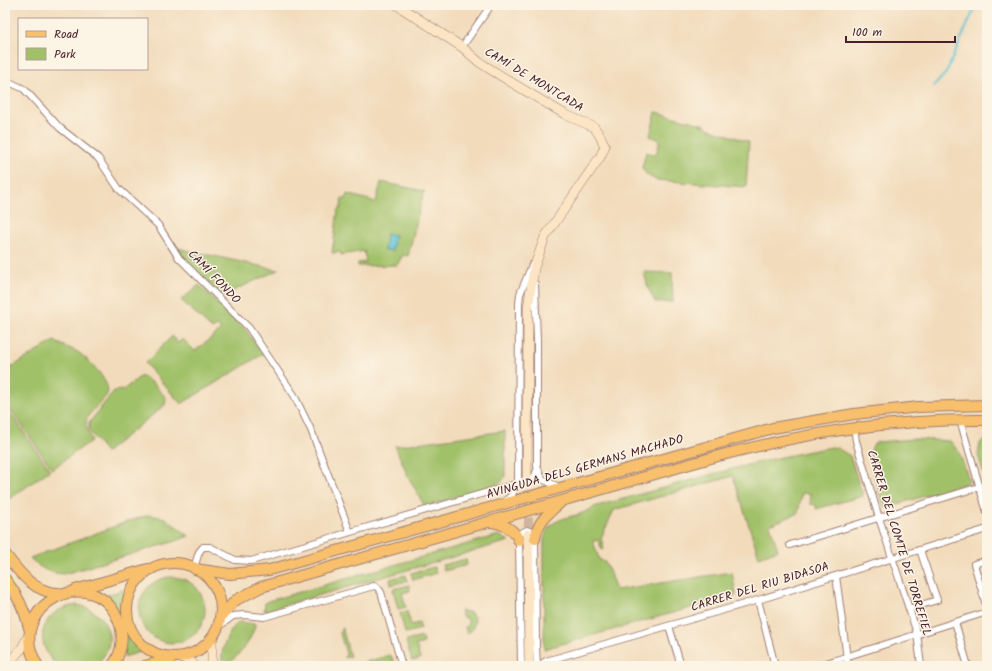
<svg xmlns="http://www.w3.org/2000/svg" width="992" height="671" font-family="Kalam,sans-serif">
<rect width="100%" height="100%" fill="#fcf5e5"/>
<filter id="ink" filterUnits="userSpaceOnUse"><feTurbulence type="fractalNoise" baseFrequency=".025" numOctaves="2"/><feDisplacementMap in="SourceGraphic" scale="8" xChannelSelector="R" yChannelSelector="G"/><feConvolveMatrix kernelMatrix="1 2 1 2 8 2 1 2 1" color-interpolation-filters="sRGB"/></filter>
<filter id="wash" filterUnits="userSpaceOnUse"><feTurbulence type="fractalNoise" baseFrequency=".012" numOctaves="4" result="noise"/><feDisplacementMap in="SourceGraphic" scale="16" xChannelSelector="R" yChannelSelector="G"/><feGaussianBlur stdDeviation="0.9" result="paint"/><feColorMatrix in="noise" values="0 0 0 0 0 0 0 0 0 0 0 0 0 0 0 0 0 1.4 0 .05"/><feComposite in="paint" operator="in"/></filter>
<g filter="url(#wash)">
<rect width="100%" height="100%" fill="#f2dbbb"/>
<g fill="#a1c169" stroke="#76704a">
<polygon points="656,112 705,125 708,128 749,142 746,187 656,180 647,175 642,168 646,152 656,155 660,140 650,136"/>
<polygon points="381,182 424,191 408,256 403,255 397,265 358,266 358,263 366,262 364,251 341,255 341,252 332,253 338,210 341,208 342,198 346,199 347,194 376,202"/>
<polygon points="177,248 278,270 222,296 181,256"/>
<polygon points="644,272 672,273 673,302 655,302 648,288"/>
<polygon points="199,285 245,329 263,354 181,404 145,363 172,336 178,343 183,339 195,351 221,330 217,326 212,329 181,300"/>
<path d="M54 341C61 345 69 348 76 351 85 356 113 383 107 394 96 412 76 415 92 440L52 469 5 401V371Z"/>
<polygon points="141,376 154,384 166,398 165,405 106,452 89,431 89,423 114,391 123,390"/>
<polygon points="5,405 50,470 5,502"/>
<polygon points="505,431 505,477 500,483 425,507 408,476 395,446"/>
<polygon points="987,438 987,484 978,455 980,443"/>
<path d="M914 439 950 441 959 452 969 480 967 483 885 508C881 495 861 449 877 442Z"/>
<path d="M832 447 837 448 850 456 863 496 816 509V505L810 504 811 494 802 493 798 513 770 525 778 550 759 557 733 476 614 510 601 538 604 549 602 550 598 540 593 541 599 559 606 563 616 590 732 572 736 595 544 649V540C547 520 563 519 580 514 586 512 591 508 597 506 676 485 751 461 832 447Z"/>
<path d="M149 515 165 518 189 536 176 541 64 574C49 573 41 569 30 558L129 521Z"/>
<polygon points="499,535 509,541 264,611 265,603 268,601"/>
<polygon points="466,559 467,565 444,571 442,565"/>
<polygon points="434,567 436,573 413,580 411,573"/>
<polygon points="406,575 407,581 391,585 390,579"/>
<circle cx="172" cy="610" r="33"/>
<polygon points="409,585 410,591 402,593 406,607 398,609 393,589"/>
<path d="M123 590 125 593C120 621 125 627 141 649L140 652 124 657V647L106 597 107 595Z"/>
<path d="M78 605C109 612 122 647 93 666H58C30 642 42 608 78 605Z"/>
<path d="M5 609C11 621 10 634 5 647Z"/>
<polygon points="460,610 471,613 475,619 473,629 467,633 465,627 468,624 468,619 462,616"/>
<polygon points="407,611 411,625 419,623 421,629 405,633 400,613"/>
<path d="M240 622 255 624C254 637 237 662 223 664 218 654 230 626 240 622Z"/>
<polygon points="342,627 350,656 344,658 346,654 340,633"/>
<polygon points="422,637 424,643 416,645 420,659 412,661 406,641"/>
<polygon points="390,655 392,657 395,666 352,666"/>
</g>
<polygon fill="#58c1d4" stroke="#517080" points="386,234 395,235 392,251 384,250"/>
<g fill="none" stroke-linecap="round" stroke-linejoin="round">
<polyline stroke="#58c1d4" stroke-width="2" points="934,86 946,73 976,5"/>
</g>
</g>
<g filter="url(#ink)">
<g fill="none" stroke-linecap="round" stroke-linejoin="round">
<polyline stroke="#d0b59e" stroke-width="9" stroke-dasharray="9 4.5" stroke-linecap="butt" points="527,477 529,504 528,534"/>
<g stroke="#9e7d73" stroke-width="8">
<g id="street">
<polyline points="462,47 491,5"/>
<polyline points="5,80 24,89 60,128 98,158 119,189 158,225 179,258 249,328 294,395 311,430 350,532"/>
<polyline points="535,284 537,340 537,466 542,479 559,487"/>
<polyline points="960,420 987,512"/>
<polyline points="854,427 856,441 879,518 917,633 921,666"/>
<polyline points="523,481 534,478 537,470"/>
<polyline points="504,502 512,495 518,480 519,304 520,294 532,265"/>
<polyline points="790,545 979,487"/>
<polyline points="987,560 974,564 987,608"/>
<polyline points="194,568 199,552 203,547 210,547 235,560 251,561 526,481"/>
<polyline points="836,576 848,666"/>
<polyline points="758,600 775,666"/>
<polyline points="909,609 937,600 920,550"/>
<polyline points="955,622 968,666"/>
<polyline points="669,626 681,666"/>
<polyline points="218,627 233,616 244,615 264,617 374,586 377,587 381,592 402,666"/>
<polyline points="521,666 519,541 521,533 527,530 533,532 535,539 536,647 537,666"/>
<polyline points="539,666 546,661 758,600 987,529"/>
<polyline points="817,666 987,612"/>
</g>
</g>
<g stroke="#9e7d73" stroke-width="10">
<g id="secondary">
<polyline points="397,5 462,47 479,62 514,84 566,115 594,127 600,136 605,146 600,157 545,237 534,268 528,308 527,477"/>
<polyline points="528,534 529,666"/>
<polyline points="179,657 188,659 195,666"/>
<polyline points="6,666 22,648 28,637"/>
<polyline points="212,666 212,638"/>
</g>
</g>
<g stroke="#9e7d73" stroke-width="12">
<g id="primary">
<path d="M490 522C502 523 515 529 519 541"/>
<path d="M535 539C537 523 547 514 559 504"/>
<path d="M5 554C19 572 34 593 59 593"/>
<circle cx="174" cy="610" r="47"/>
<polyline points="195,569 230,574 269,570 773,428 854,414 919,407 987,405"/>
<path d="M5 579C17 594 25 610 29 628"/>
<polyline points="75,590 148,569"/>
<path d="M220 617 236 600 261 587 718 456C809 432 892 419 987 420"/>
<path d="M38 666C0 606 98 556 120 625 124 639 121 655 112 666"/>
<polyline points="145,666 171,659"/>
</g>
</g>
<use href="#street" stroke="#fff" stroke-width="6"/>
<use href="#secondary" stroke="#fce5c4" stroke-width="9"/>
<use href="#primary" stroke="#f8bf6c" stroke-width="10"/>
</g>
</g>
<g text-anchor="middle" dominant-baseline="central" stroke-width="3" stroke-linejoin="round" paint-order="stroke">
<g font-size="12" fill="#4a1f2b" stroke="#fcf5e5">
<text transform="translate(534 80) rotate(31)">CAMÍ DE MONTCADA</text>
<text transform="translate(214 277) rotate(46)">CAMÍ FONDO</text>
<text transform="translate(585 467) rotate(-16)">AVINGUDA DELS GERMANS MACHADO</text>
<text transform="translate(899 543) rotate(73)">CARRER DEL COMTE DE TORREFIEL</text>
<text transform="translate(760 587) rotate(-17)">CARRER DEL RIU BIDASOA</text>
</g>
</g>
<rect width="992" height="671" fill="none" stroke="#fcf5e5" stroke-width="20"/>
<rect x="18" y="18" width="130" height="52" fill="#fcf5e5" stroke="#b59f9b"/>
<rect x="26" y="31" width="20" height="6" fill="#f8bf6c" stroke="#b59f9b"/>
<text x="54" y="38" font-size="12" fill="#4a1f2b">Road</text>
<rect x="26" y="48" width="20" height="12" fill="#a1c169" stroke="#b59f9b"/>
<text x="54" y="58" font-size="12" fill="#4a1f2b">Park</text>
<path d="M846 36v6h109v-6" fill="none" stroke="#4a1f2b" stroke-width="2"/>
<text x="852" y="36" font-size="12" fill="#4a1f2b" stroke="#fcf5e5" stroke-width="3" paint-order="stroke">100 m</text>
</svg>
